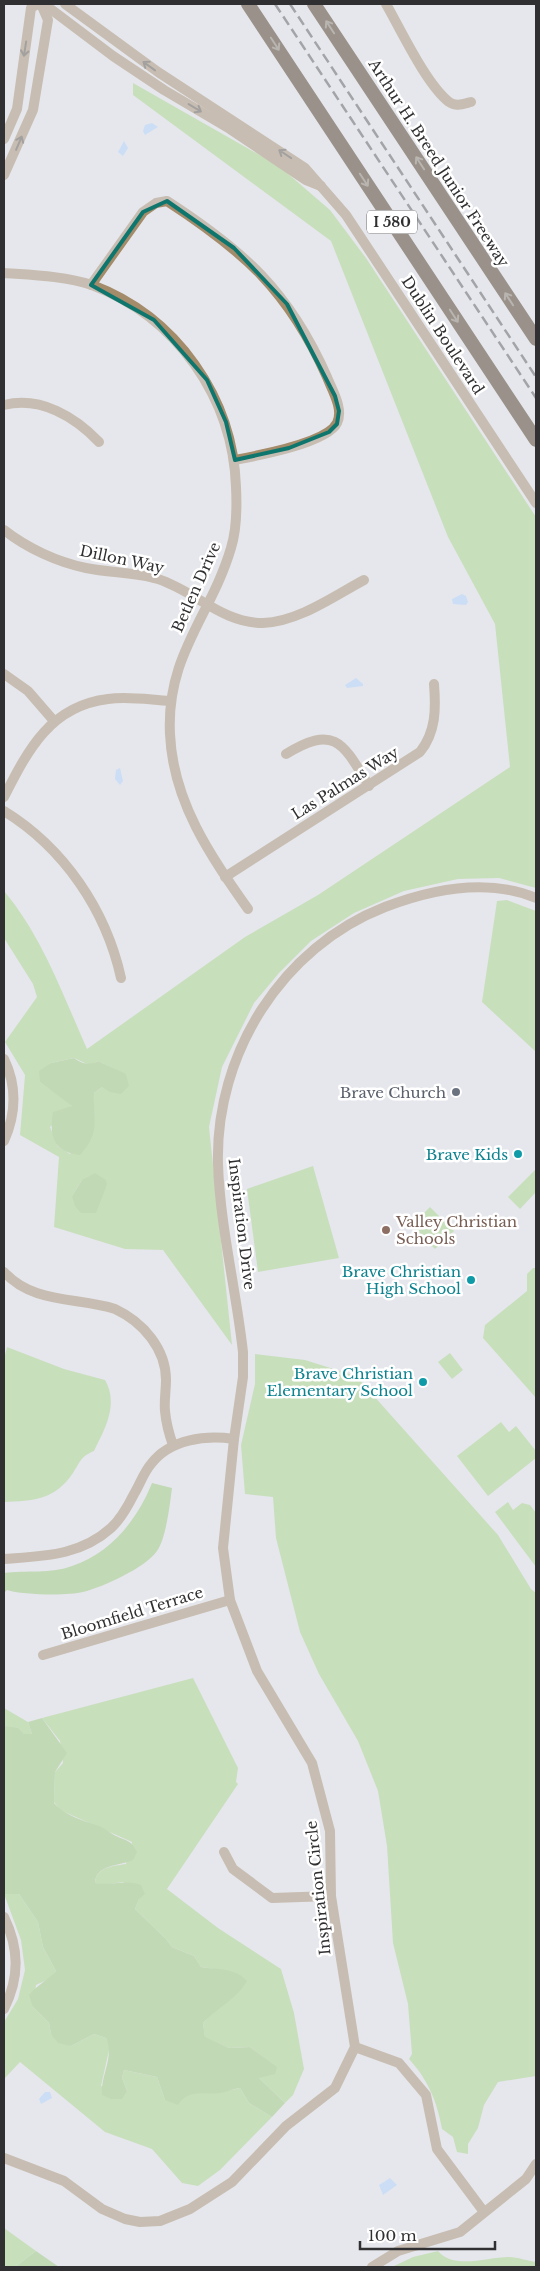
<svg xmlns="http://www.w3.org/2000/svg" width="540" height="2271" font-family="'Libre Baskerville',serif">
<rect width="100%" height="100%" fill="#e6e7ec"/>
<g fill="#a5d482" fill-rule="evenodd">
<path d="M133 83 279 166 330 210 366 258 536 517V888L499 878 458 879 404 891 354 913 311 941 279 973 254 1003 222 1067 209 1127 232 1345 163 1250 125 1249 54 1227 59 1157 20 1135 25 1075 5 1042 37 997 33 984 4 938V891C42 936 63 995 87 1049L245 937 318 895 510 767 495 624 448 537 331 241 133 95ZM74 1058 89 1065 99 1061 111 1068 102 1087 94 1093V1108L70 1154 58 1146 50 1127 72 1106 68 1101 40 1082 51 1063ZM82 1180 107 1185 99 1202 72 1196Z"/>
<polygon points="507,900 536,911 536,1052 482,1002 497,901"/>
<polygon points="313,1166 339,1258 258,1272 247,1189"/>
<polygon points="535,1170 536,1192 520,1209 508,1197"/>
<polygon points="430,1207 454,1231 435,1249 411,1226"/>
<polygon points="533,1268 536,1268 536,1398 483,1338 485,1325 527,1291 527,1274"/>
<path d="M7 1347 64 1369 105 1380C119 1404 105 1429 94 1451 80 1457 81 1461 73 1473 55 1500 33 1501 4 1502V1359Z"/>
<polygon points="450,1353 463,1370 452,1379 438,1362"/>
<path d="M255 1354 305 1360 356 1376 498 1535 531 1589 536 1593V2076L498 2082 484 2105 478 2128 468 2144V2154L457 2152 453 2137 442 2129C437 2101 428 2080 409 2059L412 2054 408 2004 393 1943 387 1846 378 1791 358 1741 319 1674 300 1632 276 1538 273 1497 245 1494 241 1445 255 1384Z"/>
<polygon points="501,1422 509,1432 516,1426 536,1451 536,1458 488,1496 457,1456"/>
<polygon points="508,1502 513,1510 522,1503 530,1505 536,1513 536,1567 495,1512"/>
<path d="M193 1678 238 1768 236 1782 238 1784 167 1889 218 1928 281 1969 294 2013 304 2069 293 2095 285 2103 258 2077 268 2061 250 2047 229 2048 205 2038 203 2023 215 2010 231 1999 214 1969 201 1967 194 1956 172 1947 166 1939 135 1909 139 1899 123 1882 104 1885 95 1883C96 1867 113 1866 126 1864L132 1842 60 1810 54 1802 55 1772 63 1763 60 1741 42 1718Z"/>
<polygon points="4,1708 28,1722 32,1734 24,1734 4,1726"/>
<polygon points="4,1894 19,1894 38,1922 43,1947 56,1971 49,1979 36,1985 33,2007 49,2023 51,2034 71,2046 94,2034 106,2038 110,2046 101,2086 127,2091 122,2078 124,2070 157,2077 165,2100 199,2091 219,2093 240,2088 249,2103 272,2117 220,2170 198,2186 182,2183 152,2149 105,2132 20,2062 4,2079 4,2022 18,1999 25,1970 21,1940"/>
<polygon points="4,2228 36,2251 15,2267 4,2267"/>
<path d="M438 2251C454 2270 487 2257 509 2257 518 2257 528 2261 536 2262V2267H392L413 2257Z"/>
</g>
<g fill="#98c774">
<path d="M74 1058C84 1065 88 1065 99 1061 108 1067 117 1069 126 1074L129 1086 121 1094 110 1092 102 1087 94 1093C93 1121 101 1132 80 1155 53 1152 49 1135 53 1112L72 1106 40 1082 39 1071 51 1063Z"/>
<polygon points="95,1173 106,1180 107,1185 96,1213 81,1213 75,1206 72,1196 82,1180"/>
<path d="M152 1483 172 1488C170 1503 166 1539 157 1551 145 1568 103 1587 83 1592 69 1596 21 1595 7 1590L4 1593V1573C25 1570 52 1574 72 1566 111 1553 137 1520 152 1483Z"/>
<path d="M42 1718 67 1753 55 1772 54 1803C64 1815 84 1821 99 1826 105 1828 110 1833 116 1836 127 1841 131 1840 137 1852L133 1860C120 1866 96 1864 95 1883 111 1886 125 1879 141 1885L145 1894 139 1899 135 1909 166 1939 172 1947 194 1956 201 1967C219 1970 234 1967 247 1981 237 1999 217 2008 203 2023L205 2037 229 2048 250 2047 277 2067 275 2074 259 2078 285 2103 272 2117 249 2103 240 2088C233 2089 227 2092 221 2093 204 2095 189 2088 178 2105L165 2100 157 2077 124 2070 122 2078 127 2091 122 2099H111L102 2095C100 2076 115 2057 106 2038L94 2034 71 2046 58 2043 51 2034 49 2023 33 2007 29 1995C37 1985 47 1981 56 1971L43 1947 38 1922 19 1894H4V1726L18 1728 24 1734H32L28 1722Z"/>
<polygon points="36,2251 59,2267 15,2267"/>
</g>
<g fill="#add2fe">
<polygon points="152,123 158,127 145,135 143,131 145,125"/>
<polygon points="124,141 128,148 123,156 118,152"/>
<polygon points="462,594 466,596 468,602 466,605 453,604 452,599"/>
<polygon points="356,678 363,684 363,686 347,688 345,685"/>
<polygon points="120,768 123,781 120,785 115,779 116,770"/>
<polygon points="45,2092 50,2092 52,2098 41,2104 39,2099"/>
<polygon points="390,2178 397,2185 383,2195 379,2185"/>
</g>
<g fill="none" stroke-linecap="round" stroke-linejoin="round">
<g stroke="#a48b6a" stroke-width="10">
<polyline points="44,4 113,56 164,90 230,129 306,180 321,186"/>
<polyline points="65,4 158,72 305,168 346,215 536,503"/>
<path d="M386 4C401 30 426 84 449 102 456 107 463 104 471 102"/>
<polyline points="4,139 17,109 31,8 37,4"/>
<polyline points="4,175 33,110 48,20 41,4"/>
<path d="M4 273C32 275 65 276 92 285 177 317 233 398 236 487 237 507 237 529 231 548 211 616 166 655 170 734 173 802 210 855 248 909"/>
<path d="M91 285 143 212 156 203 167 201C244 251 289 291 327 377 332 390 344 409 337 423 327 443 256 456 235 460"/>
<path d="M4 405C41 396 75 417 99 442"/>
<path d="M4 530C27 548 57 562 86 568 110 573 136 572 158 579 195 591 222 623 263 623 298 622 334 596 364 580"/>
<polyline points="4,674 28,691 54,721"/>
<path d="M286 754C335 724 343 743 369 786"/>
<path d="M4 797C28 750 50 706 108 699 129 696 150 700 170 701"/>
<path d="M4 811C64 848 106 910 121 978"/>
<path d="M225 877 420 752C436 732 436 709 434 684"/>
<path d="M4 1059C17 1086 16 1114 4 1141"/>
<path d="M4 1272C33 1304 77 1297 115 1309 143 1322 166 1349 166 1380 166 1390 164 1401 165 1411 166 1422 169 1434 173 1445"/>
<path d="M234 1439 243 1377V1352C236 1289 220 1226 218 1164 215 1054 282 947 385 907 432 889 488 878 536 898"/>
<path d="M4 1559C43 1556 80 1556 111 1528 121 1519 128 1506 134 1494 140 1484 144 1472 151 1464 170 1439 205 1435 234 1439L223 1548 230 1600 257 1671 312 1763 330 1831 331 1896 355 2047 335 2088 286 2126 232 2182 190 2209 160 2221 140 2222 125 2219 102 2209 64 2181 4 2158"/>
<polyline points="43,1655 230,1600"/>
<polyline points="224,1852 233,1869 272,1898 331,1896"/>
<path d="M4 1917C19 1948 20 1977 4 2009"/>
<polyline points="355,2047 399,2063 426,2095 437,2149 484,2212"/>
<polyline points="372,2267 398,2251 460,2232 526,2179 536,2164"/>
</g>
<g stroke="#3f2c12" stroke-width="14">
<polyline points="248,4 536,440"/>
<polyline points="314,4 536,339"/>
</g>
<g stroke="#515254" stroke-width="2.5" stroke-dasharray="10 5" stroke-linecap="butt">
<polyline points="275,4 536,398"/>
<polyline points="290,4 536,377"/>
</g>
</g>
<defs><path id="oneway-shaft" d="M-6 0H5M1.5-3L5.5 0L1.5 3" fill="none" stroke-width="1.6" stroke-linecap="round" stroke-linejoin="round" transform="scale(1.25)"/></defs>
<g stroke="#827665">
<use href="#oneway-shaft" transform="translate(330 27) rotate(-123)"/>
<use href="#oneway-shaft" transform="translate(275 44) rotate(57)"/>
<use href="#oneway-shaft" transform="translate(420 163) rotate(-123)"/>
<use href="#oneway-shaft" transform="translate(364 180) rotate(57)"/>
<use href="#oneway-shaft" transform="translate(509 299) rotate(-123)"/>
<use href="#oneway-shaft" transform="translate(454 316) rotate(57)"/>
</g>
<g stroke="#534b43">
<use href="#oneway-shaft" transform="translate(25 49) rotate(99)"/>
<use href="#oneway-shaft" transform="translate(149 66) rotate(-144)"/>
<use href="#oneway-shaft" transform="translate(195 108) rotate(31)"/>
<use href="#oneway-shaft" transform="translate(19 143) rotate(-67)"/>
<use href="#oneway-shaft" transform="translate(285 154) rotate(-146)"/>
</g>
<path d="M0 0H540V2271H0ZM167 201 234 248 287 304 335 396 339 411 337 424 329 432 289 448 235 460 226 422 207 380 154 320 91 285 143 212Z" fill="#e6e7ec" fill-opacity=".55" fill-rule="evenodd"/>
<path fill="none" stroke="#0f766e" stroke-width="4" stroke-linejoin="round" d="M167 201 234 248 287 304 335 396 339 411 337 424 329 432 289 448 235 460 226 422 207 380 154 320 91 285 143 212Z"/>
<circle fill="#6b7280" stroke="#fff" stroke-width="2" cx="456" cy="1092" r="5"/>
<g fill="#0f9aa8" stroke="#fff" stroke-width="2">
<circle cx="518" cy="1154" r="5"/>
<circle cx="471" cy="1280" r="5"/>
<circle cx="423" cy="1382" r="5"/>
</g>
<circle fill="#8d6e63" stroke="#fff" stroke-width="2" cx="386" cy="1230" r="5"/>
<g text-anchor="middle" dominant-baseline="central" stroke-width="5" stroke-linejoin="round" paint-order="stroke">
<rect fill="#fff" stroke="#6e6e70" stroke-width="1" x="367" y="210.5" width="50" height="23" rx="4"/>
<g font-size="14" font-weight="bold" fill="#303032">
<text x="392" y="222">I 580</text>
</g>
<g font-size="15" fill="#303032" stroke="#fff">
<text transform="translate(439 163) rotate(57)">Arthur H. Breed Junior Freeway</text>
<text transform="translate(443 335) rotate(57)">Dublin Boulevard</text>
<text transform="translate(122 559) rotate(12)">Dillon Way</text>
<text transform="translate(196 587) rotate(-66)">Betlen Drive</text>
<text transform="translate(345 783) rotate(-32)">Las Palmas Way</text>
<text transform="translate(242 1224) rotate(83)">Inspiration Drive</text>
<text transform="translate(132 1613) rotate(-17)">Bloomfield Terrace</text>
<text transform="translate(318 1888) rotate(-96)">Inspiration Circle</text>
</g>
<g font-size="15" fill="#5b616d" stroke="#fff" text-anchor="end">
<text x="446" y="1092">Brave Church</text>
</g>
<g font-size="15" fill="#0d838f" stroke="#fff" text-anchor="end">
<text x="508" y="1154">Brave Kids</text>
<text x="461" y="1271">Brave Christian<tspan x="461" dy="17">High School</tspan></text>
<text x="413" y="1373">Brave Christian<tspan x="413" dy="17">Elementary School</tspan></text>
</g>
<g font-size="15" fill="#785e54" stroke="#fff" text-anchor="start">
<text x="396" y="1221">Valley Christian<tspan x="396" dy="17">Schools</tspan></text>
</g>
</g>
<rect width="540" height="2271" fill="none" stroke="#303032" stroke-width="10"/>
<path d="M360 2241v8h135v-8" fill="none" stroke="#303032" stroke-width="2.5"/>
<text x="368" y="2241" font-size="15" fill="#303032" stroke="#ffffff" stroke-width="4" paint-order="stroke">100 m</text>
</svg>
